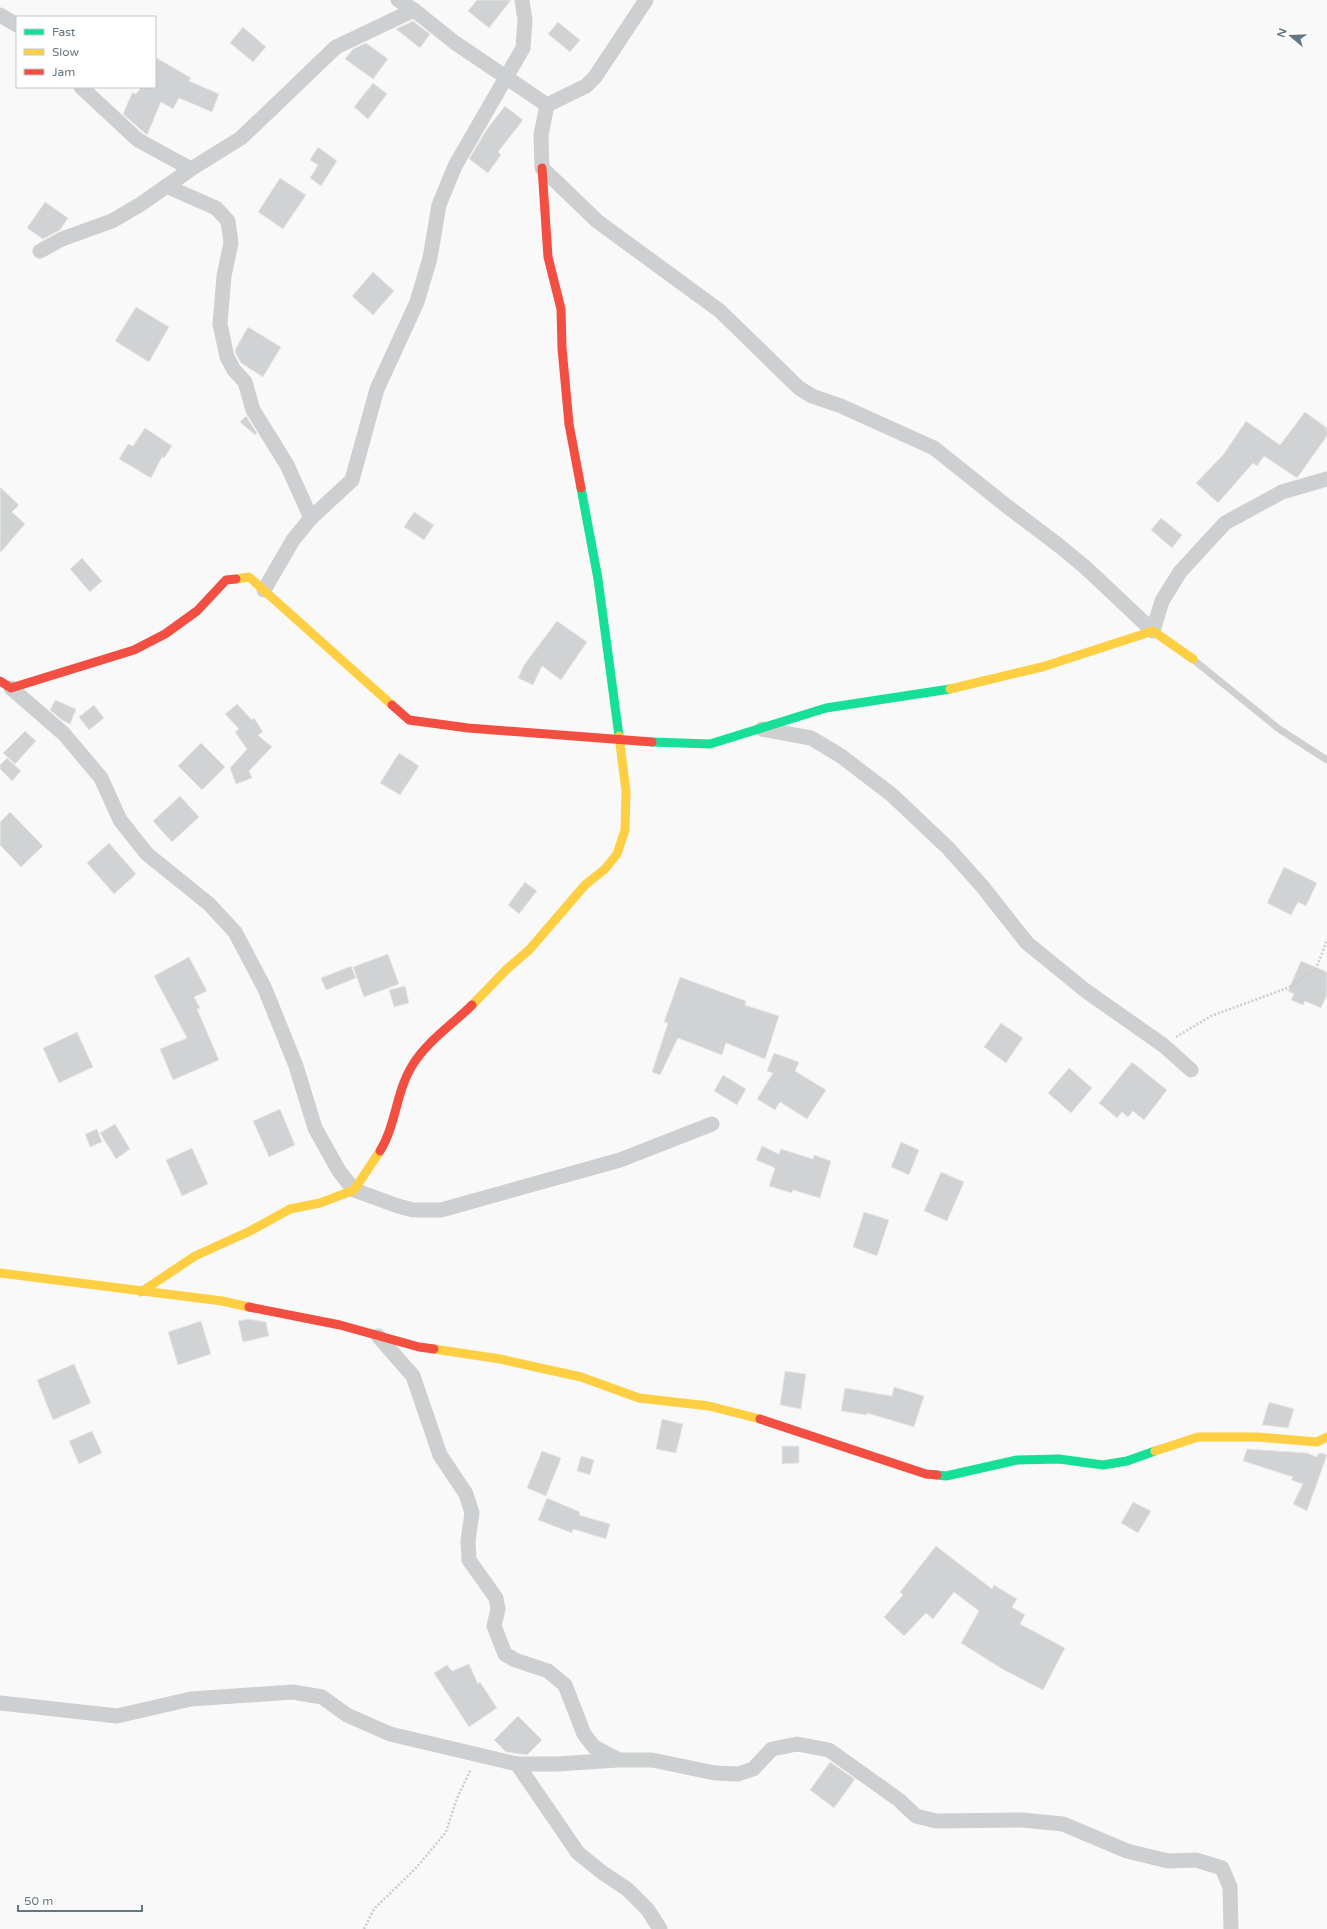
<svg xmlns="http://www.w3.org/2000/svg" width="1327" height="1929" font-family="'Varela Round',sans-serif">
<rect width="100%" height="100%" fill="#f9f9f9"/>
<g fill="#d0d2d3" stroke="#e8e8e8">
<polygon points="477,0 511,0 489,28 468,11"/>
<polygon points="413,21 430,34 420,48 396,29"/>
<polygon points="558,22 580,40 570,52 548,34"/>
<polygon points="243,27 266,47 253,62 230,43"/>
<polygon points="366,43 388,59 373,79 345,59 353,49"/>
<polygon points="155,57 191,78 189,81 219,94 212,112 179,98 173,109 161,102 147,135 123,114 132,93 136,94 140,89 137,87 155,87"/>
<polygon points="373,83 387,94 368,119 354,107"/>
<polygon points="505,106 523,120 498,152 501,155 488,173 469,159 487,129"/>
<polygon points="318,147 337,161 321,186 310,178 318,165 310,160"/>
<polygon points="280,178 306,195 283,229 258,212"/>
<polygon points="45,202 68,218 60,230 43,239 27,228"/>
<polygon points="373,272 394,291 373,315 352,296"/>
<polygon points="136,307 169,327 149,362 115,341"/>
<polygon points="248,327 281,347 263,377 241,363 236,354 235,350"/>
<polygon points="1305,412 1327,428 1327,436 1297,478 1264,456 1257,466 1253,463 1218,503 1196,483 1223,455 1246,421 1280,445"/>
<polygon points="246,416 257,433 255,435 240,422"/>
<polygon points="145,428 172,446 164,458 162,457 151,478 119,459 128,444 133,446"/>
<polygon points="0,487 19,505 12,512 25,524 0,553"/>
<polygon points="414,512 434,525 424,540 404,527"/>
<polygon points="1161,518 1182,535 1172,548 1151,530"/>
<polygon points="82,558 102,581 90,592 70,569"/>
<polygon points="557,621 587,642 561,680 542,666 533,685 518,678 524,665"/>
<polygon points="55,700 76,709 70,724 62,720 50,710"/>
<polygon points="237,704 252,720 254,718 263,732 258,735 272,747 249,771 252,778 236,784 230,768 247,749 235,732 239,729 225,714"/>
<polygon points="94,705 104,718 89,730 79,717"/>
<polygon points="25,731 36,741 15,764 3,753"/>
<polygon points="201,743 225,767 202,790 178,766"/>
<polygon points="399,753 419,766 400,795 380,783"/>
<polygon points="7,758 21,771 12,781 0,769 0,765"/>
<polygon points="180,796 199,817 172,842 153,821"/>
<polygon points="10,812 43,846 21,867 0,845 0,822"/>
<polygon points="109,843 136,874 114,894 87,863"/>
<polygon points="1284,867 1317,883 1306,906 1298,902 1291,915 1267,903"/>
<polygon points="525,882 537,891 519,914 508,905"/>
<polygon points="388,954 399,984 364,997 353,967"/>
<polygon points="189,957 207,991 194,997 200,1008 197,1009 219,1060 173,1080 160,1049 187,1038 154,976"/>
<polygon points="1301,961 1327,972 1327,995 1321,1008 1305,1001 1303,1005 1291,1000 1294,994 1288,991"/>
<polygon points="351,966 356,978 326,990 321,978"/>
<polygon points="680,977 746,1001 745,1005 779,1016 765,1059 726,1043 722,1055 678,1038 660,1075 652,1072 668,1023 664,1022"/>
<polygon points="405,986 409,1003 394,1007 389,990"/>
<polygon points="1001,1023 1023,1038 1006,1063 984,1047"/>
<polygon points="77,1032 93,1067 59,1083 43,1048"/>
<polygon points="774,1053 799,1062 795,1071 826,1090 807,1119 780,1102 775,1110 757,1099 773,1073 767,1071"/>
<polygon points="1132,1062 1167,1090 1144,1120 1133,1111 1128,1117 1122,1112 1117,1118 1099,1103"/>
<polygon points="1069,1068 1092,1088 1071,1113 1048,1093"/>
<polygon points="723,1075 746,1089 737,1105 714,1091"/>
<polygon points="280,1109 295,1145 269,1157 253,1121"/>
<polygon points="115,1124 130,1149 116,1159 100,1133"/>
<polygon points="97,1129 102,1142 90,1147 85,1134"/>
<polygon points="901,1142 919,1150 909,1175 891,1167"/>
<polygon points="762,1146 779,1154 781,1149 813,1159 814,1155 831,1161 820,1198 793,1190 792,1193 769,1186 775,1168 756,1160"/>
<polygon points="192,1148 208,1184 182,1196 166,1160"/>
<polygon points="941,1172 964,1182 947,1221 924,1211"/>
<polygon points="864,1212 889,1220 877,1256 853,1247"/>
<polygon points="248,1319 266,1322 269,1336 243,1342 238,1321"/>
<polygon points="201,1321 211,1354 178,1365 168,1332"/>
<polygon points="74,1364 91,1403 53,1420 37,1380"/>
<polygon points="785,1371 806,1374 801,1409 780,1405"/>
<polygon points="894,1387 924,1396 914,1427 867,1413 867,1415 841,1411 845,1388 892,1396"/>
<polygon points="1269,1402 1294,1409 1288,1428 1262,1425"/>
<polygon points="662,1419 683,1424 676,1453 656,1449"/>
<polygon points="92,1431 102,1453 79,1464 69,1441"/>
<polygon points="782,1446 799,1446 799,1463 782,1464"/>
<polygon points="1247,1449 1307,1453 1317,1457 1318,1454 1322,1453 1327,1455 1307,1511 1293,1504 1303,1484 1291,1480 1293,1477 1243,1461"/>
<polygon points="542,1451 561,1458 546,1496 527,1488"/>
<polygon points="581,1456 594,1460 590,1475 577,1471"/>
<polygon points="547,1498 580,1512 579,1515 610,1524 606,1539 573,1529 572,1533 538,1520"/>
<polygon points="1133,1502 1151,1511 1138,1533 1121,1523"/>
<polygon points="936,1546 992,1589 994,1585 1017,1599 1012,1607 1025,1615 1020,1624 1065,1648 1043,1690 1004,1670 961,1643 979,1611 954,1592 933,1619 926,1613 904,1636 884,1617 903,1595 900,1592"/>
<polygon points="469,1664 478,1684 480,1682 497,1708 469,1727 434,1673 447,1665 452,1671"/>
<polygon points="518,1716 542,1740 527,1755 506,1752 494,1740"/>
<polygon points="830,1762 855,1779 834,1808 810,1790"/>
</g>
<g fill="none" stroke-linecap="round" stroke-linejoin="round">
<g stroke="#cbcccd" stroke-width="2.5" stroke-dasharray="2 2" stroke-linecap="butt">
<polyline points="1176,1037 1211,1016 1290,987 1316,969 1327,940"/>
<polyline points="364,1929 374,1909 417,1867 446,1832 457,1798 471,1769"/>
</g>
<polyline stroke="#cecfd0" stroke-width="7" points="1195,661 1279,729 1327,760"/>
<g stroke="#cecfd0" stroke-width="15">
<polyline points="398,0 414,10 454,42 547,105"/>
<polyline points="646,0 595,77 586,86 547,105 541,135 542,168 597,221 720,311 799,388 812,396 841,406 934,448 1008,507 1057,544 1085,567 1153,631 1162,601 1180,572 1225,523 1282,492 1327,479"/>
<polyline points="0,15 17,25"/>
<polyline points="81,87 138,140 191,169"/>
<polyline points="166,186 216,208 228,221 231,243 224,276 220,324 227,357 234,370 245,382 253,410 287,465 311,518"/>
<polyline points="40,251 62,239 112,221 141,204 191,169 241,138 336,47 414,10"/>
<polyline points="264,590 293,540 311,518 352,480 377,389 417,302 430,258 439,205 455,166 523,48 525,20 522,0"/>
<polyline points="11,688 64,734 101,778 120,820 147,854 209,904 235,932 265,989 296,1066 315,1128 339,1171 354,1190 398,1206 413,1210 441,1210 620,1160 712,1124"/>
<polyline points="762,729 811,738 841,756 892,795 948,848 982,886 1027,943 1086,991 1163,1045 1191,1070"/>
<polyline points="378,1336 413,1376 440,1455 466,1494 472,1513 468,1541 469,1560 496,1598 498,1609 494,1626 505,1654 515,1660 548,1671 565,1685 584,1734 594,1747 617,1759"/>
<polyline points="0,1703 117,1716 191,1699 293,1692 322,1697 347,1715 390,1734 517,1764 578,1853 603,1873 627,1889 648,1910 660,1929"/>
<polyline points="517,1764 557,1764 618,1760 652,1760 715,1773 738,1774 753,1769 772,1749 797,1744 829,1750 899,1800 916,1816 936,1821 1022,1820 1063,1824 1127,1851 1168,1861 1196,1860 1222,1868 1230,1887 1231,1929"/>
</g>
<g stroke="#16e098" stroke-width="9">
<polyline points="581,488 598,579 619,736"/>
<polyline points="652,742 710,744 826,708 950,689"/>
<polyline points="937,1475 946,1476 1017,1460 1059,1459 1103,1465 1127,1461 1155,1451"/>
</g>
<g stroke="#ffcf43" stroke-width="9">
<polyline points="236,579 249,577 392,705"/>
<polyline points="950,689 1042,667 1153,631 1193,659"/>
<polyline points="472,1005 508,968 529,950 585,885 605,869 617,854 625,830 626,791 619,736"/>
<polyline points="0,1273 222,1301 249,1307"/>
<polyline points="141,1292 195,1256 250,1231 290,1209 320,1203 354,1190 380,1151"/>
<polyline points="434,1349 500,1359 581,1377 639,1398 709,1406 760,1419"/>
<polyline points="1155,1451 1198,1437 1257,1437 1317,1442 1327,1437"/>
</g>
<g stroke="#f24e42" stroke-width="9">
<polyline points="542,168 548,257 561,309 562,348 569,424 581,488"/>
<polyline points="0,681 11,688 134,650 165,634 197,611 226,580 236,579"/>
<polyline points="392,705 409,720 468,728 652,742"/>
<path d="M380 1151C396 1125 396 1092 412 1066 427 1041 452 1025 472 1005"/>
<polyline points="249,1307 340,1325 419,1347 434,1349"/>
<polyline points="760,1419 926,1474 937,1475"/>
</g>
</g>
<rect x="16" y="16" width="140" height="72" fill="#ffffff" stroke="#c1c8cd"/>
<rect x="24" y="29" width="20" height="6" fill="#16e098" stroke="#c1c8cd"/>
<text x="52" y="36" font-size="12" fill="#657683">Fast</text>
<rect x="24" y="49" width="20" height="6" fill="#ffcf43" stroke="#c1c8cd"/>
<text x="52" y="56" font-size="12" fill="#657683">Slow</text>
<rect x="24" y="69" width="20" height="6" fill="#f24e42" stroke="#c1c8cd"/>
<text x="52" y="76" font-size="12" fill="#657683">Jam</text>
<g transform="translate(1291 36) rotate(289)" stroke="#ffffff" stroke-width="3" paint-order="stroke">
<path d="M0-3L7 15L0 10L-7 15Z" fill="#657683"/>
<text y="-6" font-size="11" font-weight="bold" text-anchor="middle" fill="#657683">N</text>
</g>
<path d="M18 1905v6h124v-6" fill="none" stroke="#657683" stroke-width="2"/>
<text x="24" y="1905" font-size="12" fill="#657683" stroke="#ffffff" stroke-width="3" paint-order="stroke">50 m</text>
</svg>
